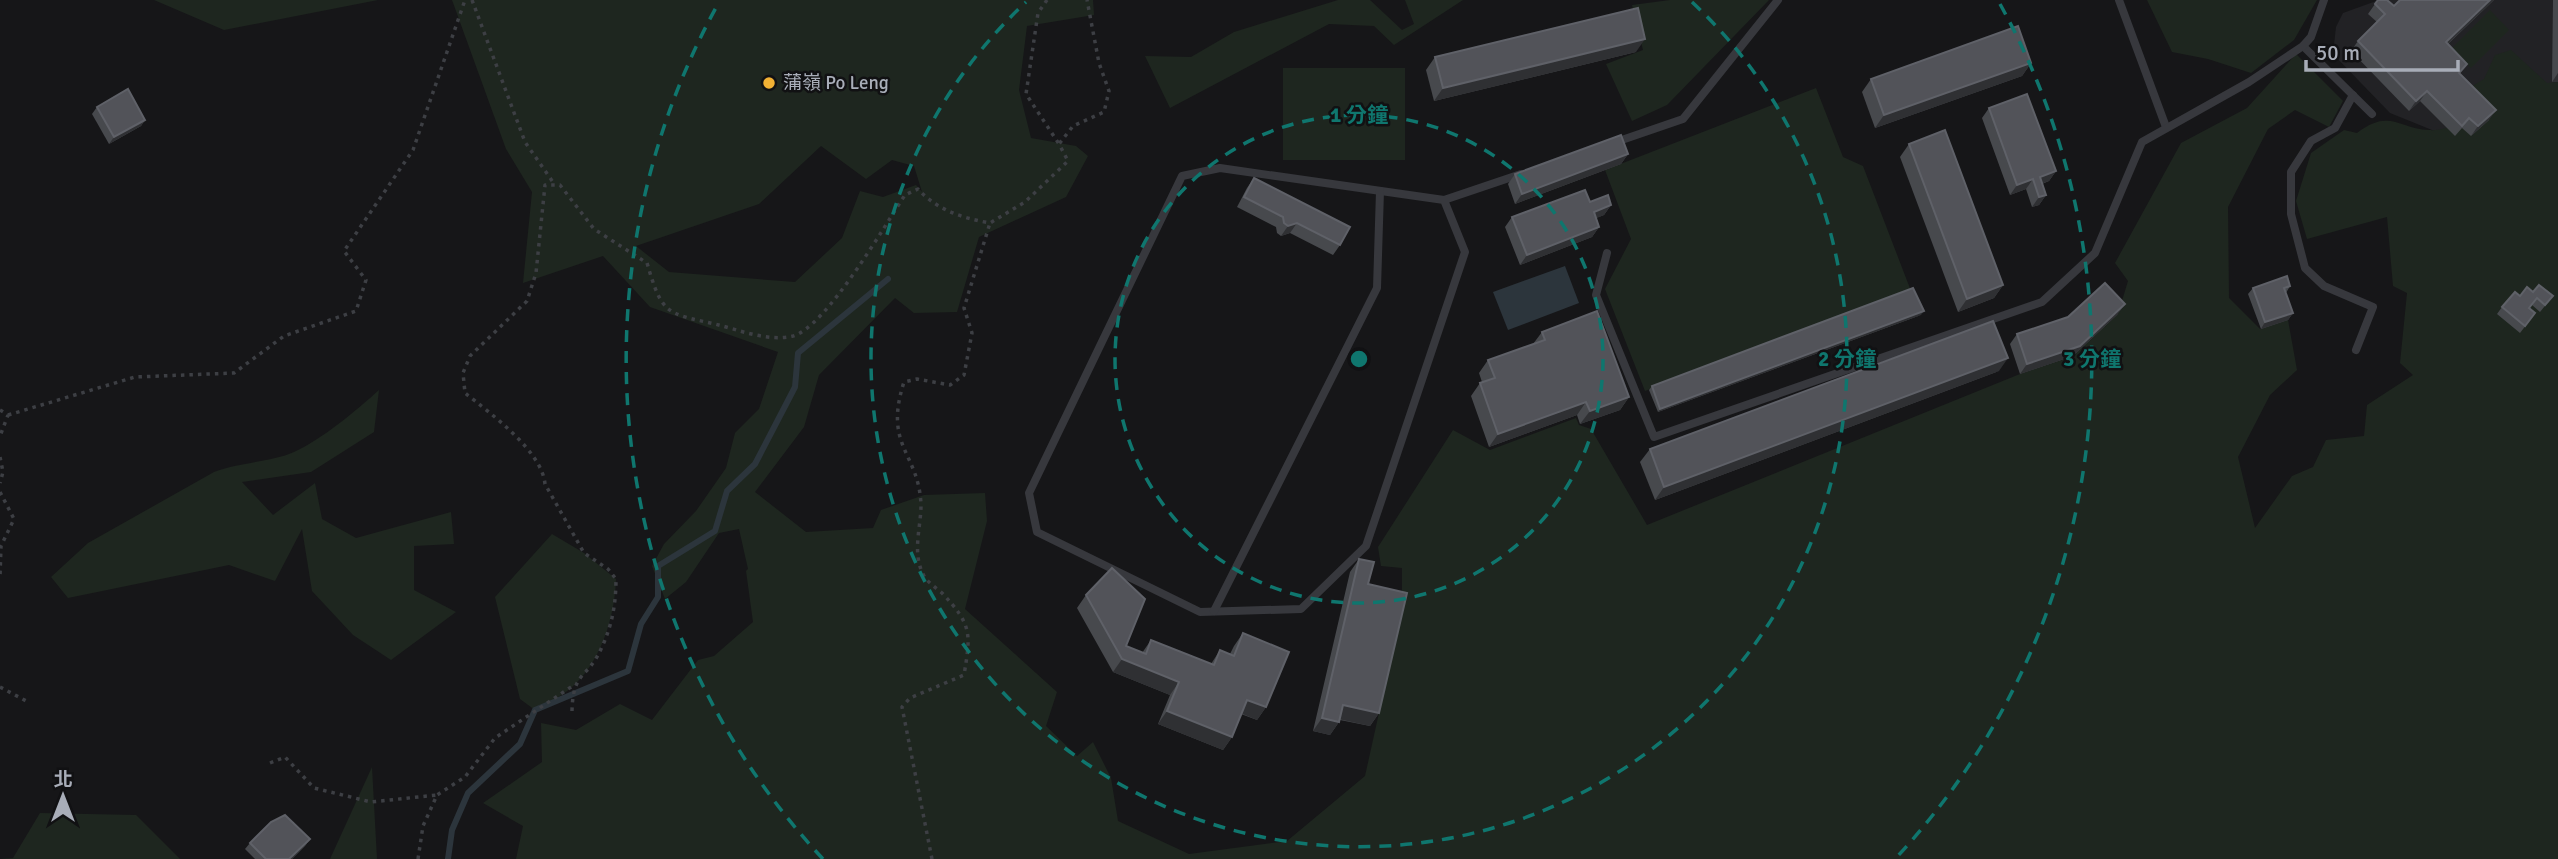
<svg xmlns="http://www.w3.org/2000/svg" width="2558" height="859" font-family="Signika,'Noto Sans TC',sans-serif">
<rect width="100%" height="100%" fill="#161618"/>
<polygon fill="#222225" points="2379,0 2558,0 2558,93 2469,145 2390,113 2333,54 2336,27 2343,13"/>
<g fill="#1e261f" fill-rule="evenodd">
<polygon points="154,0 378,0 224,30"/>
<path d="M452 0H1093L1094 15 1027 26 1019 90 1031 138 1076 146 1088 156 1066 197 979 237 957 312 914 313 895 298 819 375 804 427 755 492 806 532 873 528 881 510 924 495 985 493 987 521 965 609 1057 692 1046 726 1077 756 1093 742 1111 778 1118 821 1189 854 1287 841 1365 776 1402 609V568L1381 566 1378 547 1453 430 1490 450 1576 418 1579 425 1591 429 1647 525 2020 374 2073 356 2118 314 2128 281 2115 263 2181 143 2247 108 2296 54 2343 101 2329 127 2295 110 2268 129 2228 207 2229 298 2260 329 2288 320 2297 370 2270 395 2238 457 2255 528 2292 476 2313 467 2326 440 2364 436 2367 405 2413 375 2400 363 2407 293 2393 286 2387 217 2307 239 2296 201 2311 153 2344 130 2357 133C2390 108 2398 129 2429 130 2439 131 2452 126 2462 124L2466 90 2484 79 2495 55 2511 50 2547 83 2558 82V859H516L523 826 483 803 542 762 541 723 576 730 620 704 652 720 698 660 714 656 753 622 746 571 748 569 739 529 719 533 686 582 665 599 652 566 664 544 696 511 726 468 735 433 759 409 778 352 650 307 603 256 523 283 532 192 506 149ZM821 146 866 179 892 160 914 166 922 192 916 185 883 197 860 191 842 238 795 282 669 272 636 246 759 204Z"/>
<polygon points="1338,0 1370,0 1402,30 1414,24 1405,0 1463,0 1394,45 1374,26 1329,24 1170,108 1145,56 1191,57 1234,32"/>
<polygon points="1670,0 1769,0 1667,105 1632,121 1606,64 1643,50 1632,5"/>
<polygon points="2147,0 2317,0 2294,40 2251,73 2208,59 2172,52"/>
<polygon points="2490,10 2509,30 2471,68 2451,49"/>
<rect x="1283" y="68" width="122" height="92"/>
<polygon points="1816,88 1843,157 1863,166 1911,291 1645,391 1605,289 1631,239 1605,170"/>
<path d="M379 390 374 432 311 472 242 482 273 515 315 483 322 519 356 538 451 512 454 544 414 546V590L456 612 391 660 353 635 312 591 302 529 275 581 229 565 68 598 51 577 88 543 214 472C240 462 272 462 294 452 321 440 357 410 379 390Z"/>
<path d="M552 534 584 553 616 579C615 616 601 662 572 687 561 697 547 703 535 710L520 699 495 597Z"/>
<polygon points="372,767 377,859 330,859"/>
<polygon points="40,813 136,815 180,859 0,859 13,858"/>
</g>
<polygon fill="#2c353c" points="1565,266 1579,303 1508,330 1493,292"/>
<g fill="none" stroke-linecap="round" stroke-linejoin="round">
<polyline stroke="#2c353c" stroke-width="6" points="448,859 452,830 468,793 520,744 535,710 628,671 641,624 658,597 658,566 715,531 727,491 755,464 795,387 798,353 888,279"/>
<g stroke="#3d3f44" stroke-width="3.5" stroke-dasharray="3.5 5" stroke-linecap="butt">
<polyline points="472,0 525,142 555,185"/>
<polyline points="1047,0 1038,13 1026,94 1059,144"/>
<polyline points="0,410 8,415 0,436"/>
<polyline points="8,415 135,377 234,373 284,336 356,311 366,280 344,251 413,150 465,0"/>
<polyline points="0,457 3,472 0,483"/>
<polyline points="0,492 14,519 1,546 0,577"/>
<polyline points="0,687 30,703"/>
<path d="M572 711C573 670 587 680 601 649 612 626 616 604 616 579L608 569 584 553 545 484C542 451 490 413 465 393L463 373 470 356 527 301 536 273 545 185H560L594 229 647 263C662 314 665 313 715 324 739 330 768 342 793 336 826 327 885 225 905 195L918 189C937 210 962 218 990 223L1025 202 1068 161 1059 144 1073 126 1104 112 1109 91 1099 63 1087 0"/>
<polyline points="270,763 285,757 314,788 371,802 437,795"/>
<polyline points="418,859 423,826 437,795 465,777 495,738 574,685"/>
<path d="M932 859 902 707 910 698 964 675C971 633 972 625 942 593 936 588 926 581 923 574 912 552 921 527 921 505 919 452 883 447 904 382L917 379 950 385 964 375 972 333 964 308 990 223"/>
</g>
<g stroke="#37383d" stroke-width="8">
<polyline points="2119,0 2166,127"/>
<polyline points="2303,46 2372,114"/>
<polyline points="2353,95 2335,128 2311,141 2291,172 2291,214 2305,268 2324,286 2373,307 2356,350"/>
<polyline points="1613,143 1683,119 1778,0"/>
<polyline points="1444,200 1465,252 1366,546 1301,609 1200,612 1037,532 1029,493 1182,176 1220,168 1444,200 1521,174"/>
<polyline points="1607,253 1596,295 1654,437 2042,302 2095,253 2142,142 2249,82 2303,46 2311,37 2324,0"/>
<polyline points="1214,611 1377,288 1380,191"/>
</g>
</g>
<g fill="#47494d">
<polygon points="2494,0 2448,44 2460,74 2489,120 2471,136 2462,128 2455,136 2420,101 2409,111 2351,51 2358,41 2377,22 2368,14 2375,4 2394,6"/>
<polygon points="2553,0 2558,0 2558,82 2552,82"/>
<polygon points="1636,52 1434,101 1426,70 1435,57"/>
<polygon points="2031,63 2022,76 1875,128 1862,92 1871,79"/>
<polygon points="97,107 145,120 141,126 109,144 92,114"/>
<polygon points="1989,108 2056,171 2049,181 2042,184 2046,195 2039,205 2032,207 2026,189 2010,195 1982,118"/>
<polygon points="1909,144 2003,285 1994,298 1958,312 1900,157"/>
<polygon points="1628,154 1621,164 1515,204 1508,184 1515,174"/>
<polygon points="1254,178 1340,245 1333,255 1290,233 1281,236 1277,233 1276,227 1237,207 1247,188"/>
<polygon points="1590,202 1611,205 1604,215 1596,218 1599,227 1592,237 1520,265 1505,227 1512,217"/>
<polygon points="2290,286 2286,293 2293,313 2288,320 2261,329 2248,294 2253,288"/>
<polygon points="2533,292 2553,296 2540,312 2532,305 2529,309 2530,320 2520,333 2497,314 2502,307"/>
<polygon points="2118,314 2073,356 2020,374 2010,344 2017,334"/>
<polygon points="1921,315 1658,412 1649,390 1652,386"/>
<polygon points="1542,332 1629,397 1620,410 1580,424 1577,415 1489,447 1471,396 1480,383 1482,382 1479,373 1488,360 1533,344"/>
<polygon points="1999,371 1655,500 1640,462 1650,449"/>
<polygon points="1359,559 1368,584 1379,713 1370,726 1340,720 1339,722 1330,735 1313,731 1350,572"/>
<polygon points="1086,595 1126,646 1142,653 1151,640 1211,664 1220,650 1230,654 1234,646 1243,633 1266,707 1257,720 1241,714 1232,737 1223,750 1158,724 1170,695 1113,672 1077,608"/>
<polygon points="310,839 305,846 292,859 255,859 245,849 250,843"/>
</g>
<g fill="#2f3033">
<polygon points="2490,0 2494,0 2439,52 2446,42"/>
<polygon points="1645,39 1636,52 1434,101 1443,88"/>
<polygon points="2031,63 2022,76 1875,128 1884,115"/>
<polygon points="2558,73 2558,82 2552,82"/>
<polygon points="2427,91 2420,101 2409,111 2416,101"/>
<polygon points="2496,110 2489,120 2471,136 2478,126"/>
<polygon points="145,120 141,126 109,144 114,137"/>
<polygon points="1628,154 1621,164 1515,204 1522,194"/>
<polygon points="2056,171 2049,181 2035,186 2040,177"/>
<polygon points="2033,179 2026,189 2010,195 2017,185"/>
<polygon points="2046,195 2039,205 2032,207 2039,197"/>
<polygon points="1611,205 1604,215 1587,222 1594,212"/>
<polygon points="1297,223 1290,233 1281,236 1288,226"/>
<polygon points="1599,227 1592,237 1520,265 1527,255"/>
<polygon points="2003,285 1994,298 1958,312 1967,299"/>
<polygon points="2125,304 2118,314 2073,356 2020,374 2027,364"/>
<polygon points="1924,311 1921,315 1658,412 1660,409"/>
<polygon points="2293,313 2288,320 2261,329 2265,322"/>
<polygon points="2008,358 1999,371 1655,500 1664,487"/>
<polygon points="1629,397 1620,410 1580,424 1590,411"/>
<polygon points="1586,402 1577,415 1489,447 1498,434"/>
<polygon points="1122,659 1179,682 1170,695 1113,672"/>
<polygon points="1247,700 1266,707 1257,720 1238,712"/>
<polygon points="1343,705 1379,713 1370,726 1334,718"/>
<polygon points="1167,711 1232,737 1223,750 1158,724"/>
<polygon points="1322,718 1339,722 1330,735 1313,731"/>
<polygon points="310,839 305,846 292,859 289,859"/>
</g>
<g fill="#525359" stroke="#5f6168" stroke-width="2">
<polygon points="2378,0 2387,0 2394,6 2400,0 2490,0 2446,42 2467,64 2459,73 2496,110 2478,126 2469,118 2462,126 2427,91 2416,101 2358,41 2385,14 2375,4"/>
<polygon points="1638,8 1645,39 1443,88 1435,57"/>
<polygon points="2018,26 2031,63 1884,115 1871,79"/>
<polygon points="128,89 145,120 114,137 97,107"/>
<polygon points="2027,94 2056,171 2040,177 2046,195 2039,197 2033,179 2017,185 1989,108"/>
<polygon points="1945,130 2003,285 1967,299 1909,144"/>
<polygon points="1621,135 1628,154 1522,194 1515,174"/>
<polygon points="1254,178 1350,227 1340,245 1297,223 1288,226 1284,223 1283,217 1244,197"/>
<polygon points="1585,190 1590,202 1608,195 1611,205 1594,212 1599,227 1527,255 1512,217"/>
<polygon points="2287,276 2290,286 2284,288 2293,313 2265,322 2253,288"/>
<polygon points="2105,283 2125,304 2080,346 2027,364 2017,334 2068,317"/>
<polygon points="2539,285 2553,296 2545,305 2537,298 2529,308 2535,313 2525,326 2502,307 2515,292 2520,296 2527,287 2533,292"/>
<polygon points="1913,288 1924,311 1660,409 1652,386"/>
<polygon points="1597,311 1629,397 1590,411 1586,402 1498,434 1480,383 1495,378 1488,360 1545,340 1542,332"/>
<polygon points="1993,321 2008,358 1664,487 1650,449"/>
<polygon points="1359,559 1374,562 1368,584 1407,593 1379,713 1343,705 1339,722 1322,718"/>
<polygon points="1112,568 1145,599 1126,646 1146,654 1151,640 1214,665 1220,650 1234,656 1243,633 1289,652 1266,707 1247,700 1232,737 1167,711 1179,682 1122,659 1086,595"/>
<polygon points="285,815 310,839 289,859 266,859 250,843 271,822"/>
</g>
<g fill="none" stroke="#0f766e" stroke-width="3.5" stroke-dasharray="12 9">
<circle cx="1359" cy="359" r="244"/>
<path d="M1692 2A488 488 0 1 1 1026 2"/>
<path d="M823 859A733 733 0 0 1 718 4M2000 4A733 733 0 0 1 1895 859"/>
</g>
<circle fill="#f2b134" stroke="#111113" stroke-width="2.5" cx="769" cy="83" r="7"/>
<g text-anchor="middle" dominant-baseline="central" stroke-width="5" stroke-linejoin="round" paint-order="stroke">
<g font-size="19" fill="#a8adb8" stroke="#111113" text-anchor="start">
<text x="783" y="83">蒲嶺 Po Leng</text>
</g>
</g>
<circle cx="1359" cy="359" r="10" fill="#0f766e" stroke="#111113" stroke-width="3.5"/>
<g font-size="21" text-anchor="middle" font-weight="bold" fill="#0f766e" stroke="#111113" stroke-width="5" stroke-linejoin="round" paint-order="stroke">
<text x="1359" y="122">1 分鐘</text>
<text x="1847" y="366">2 分鐘</text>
<text x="2092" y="366">3 分鐘</text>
</g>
<g transform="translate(63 796)" stroke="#111113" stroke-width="5" paint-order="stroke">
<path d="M0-5L12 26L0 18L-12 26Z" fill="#a8adb8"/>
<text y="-10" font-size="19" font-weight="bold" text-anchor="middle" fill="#a8adb8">北</text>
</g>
<path d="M2306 60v10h152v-10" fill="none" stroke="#a8adb8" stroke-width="3.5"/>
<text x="2316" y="60" font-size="21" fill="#a8adb8" stroke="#111113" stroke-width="5" paint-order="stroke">50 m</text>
</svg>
